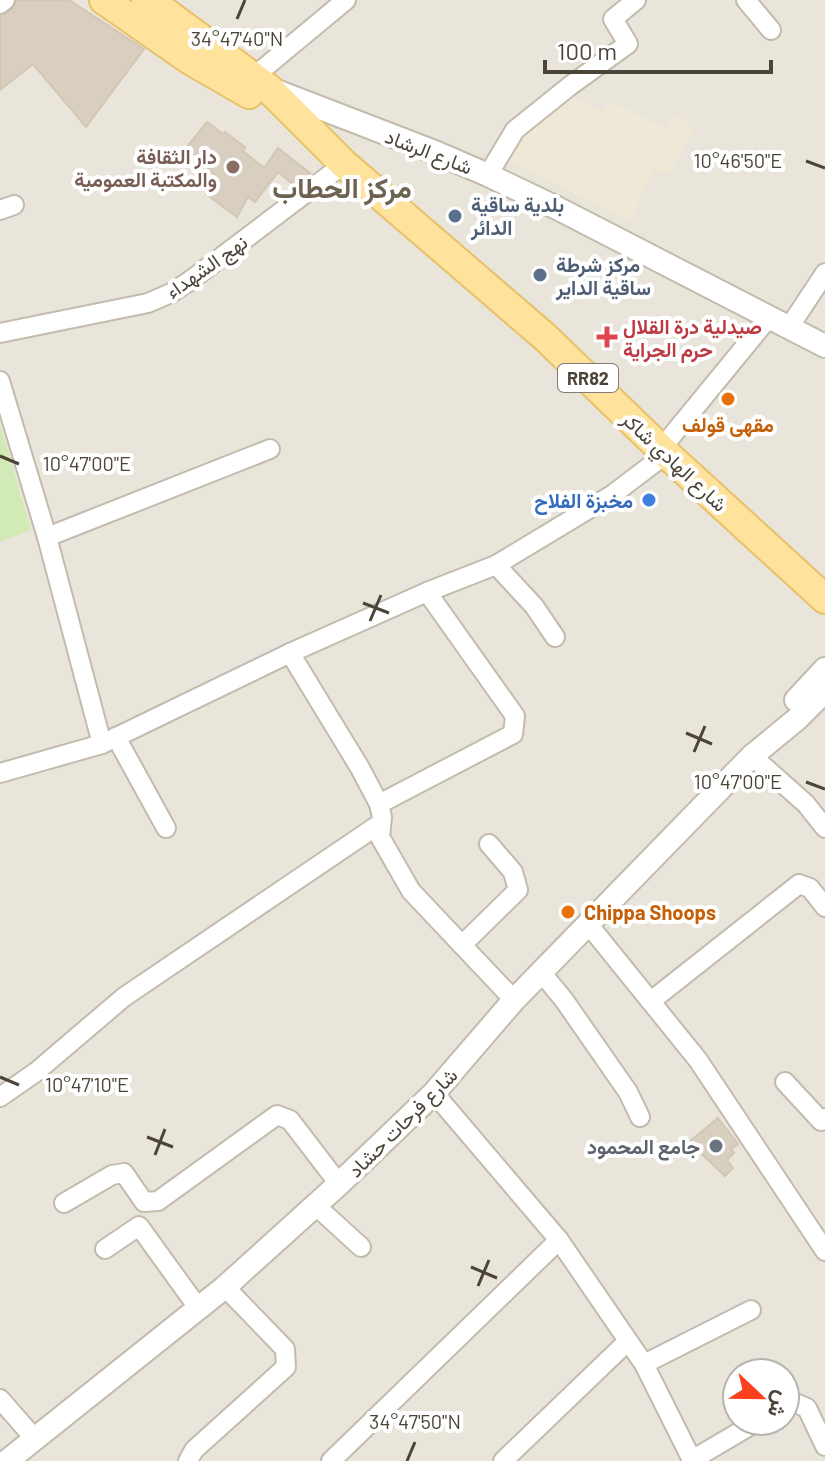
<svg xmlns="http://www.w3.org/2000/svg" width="825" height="1461" font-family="Barlow,Vazirmatn,sans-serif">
<rect width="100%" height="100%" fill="#f6f3ec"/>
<path fill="#eae5da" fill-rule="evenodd" d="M0 0H825V1461H0ZM737 1373H785V1421H737Z"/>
<polygon fill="#efe8d6" points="569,94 603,112 610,101 666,129 674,115 695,128 668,175 654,168 630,221 575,194 573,191 505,158 512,142"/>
<polygon fill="#d2eab5" points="0,424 31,530 0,542"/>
<g fill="#d8cfc1" stroke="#d3c7b4" stroke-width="2">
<polygon points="17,0 69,0 144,49 86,127 33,64 0,90 0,16 12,9"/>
<polygon points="207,122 223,134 225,132 245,147 243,151 264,168 278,148 310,173 295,186 278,172 255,202 248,197 237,217 206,194 218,177 208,170 210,166 186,148"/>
<polygon points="718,1118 738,1144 731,1149 734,1153 727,1160 733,1168 725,1176 689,1142"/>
</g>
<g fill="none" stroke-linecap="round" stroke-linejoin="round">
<g stroke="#c2bbae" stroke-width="22">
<g id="minor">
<polyline points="746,0 771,30"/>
<polyline points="0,4 5,0"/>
<polyline points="252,78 346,0"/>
<polyline points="488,175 515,130 571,85 628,44 613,19 636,0"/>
<polyline points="0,210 14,205"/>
<polyline points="790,326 825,273"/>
<polyline points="0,333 148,303 171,293 191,280 344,164"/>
<polyline points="0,381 47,537 102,744"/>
<polyline points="661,449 770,316"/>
<polyline points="47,537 270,449"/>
<polyline points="496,565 534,606 555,637"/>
<polyline points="290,653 360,768 379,804 382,817 380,837 411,891 514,1000"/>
<polyline points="116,737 166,828"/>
<polyline points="752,756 806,804 825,828"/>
<polyline points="0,773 102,744 290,653 427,592 496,565 612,495 666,454"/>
<polyline points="379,804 513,734 515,716 427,592"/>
<polyline points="588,924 698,1060 825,1251"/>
<polyline points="462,945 518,890 513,872 489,844"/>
<polyline points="541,972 564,1000 628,1092 640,1117"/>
<polyline points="651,1001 799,884 810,888 825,907"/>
<polyline points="785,1082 821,1121 825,1118"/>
<polyline points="434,1093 559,1240 644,1364 692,1460 758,1421"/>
<polyline points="0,1097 36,1072 124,997 381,823"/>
<polyline points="64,1203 112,1175 124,1173 144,1202 158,1201 277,1115 290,1120 339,1184"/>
<polyline points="315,1205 361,1247"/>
<polyline points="105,1249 139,1226 199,1309"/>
<polyline points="644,1364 751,1310"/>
<polyline points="0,1399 35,1439"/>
<polyline points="785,1405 791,1401 807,1408 825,1446"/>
<polyline points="188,1461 194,1450 286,1367 285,1349 225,1287"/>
<polyline points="331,1461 559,1240"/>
<polyline points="503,1461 627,1342"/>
</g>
</g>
<g stroke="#c2bbae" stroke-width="26">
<g id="tertiary">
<polyline points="271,89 437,153 488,175 557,208 825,346"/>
<polyline points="796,700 825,669"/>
<polyline points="7,1461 225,1287 339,1184 434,1093 514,1000 752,756 797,719 825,691"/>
</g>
</g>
<g stroke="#e6c16a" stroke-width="32">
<g id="primary">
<polyline points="104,0 190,60 249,94"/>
<polyline points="146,0 158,7 268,88 344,164 545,337 661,449 825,599"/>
</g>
</g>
<use href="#minor" stroke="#fff" stroke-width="18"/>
<use href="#tertiary" stroke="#fff" stroke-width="22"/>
<use href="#primary" stroke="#ffe39c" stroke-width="28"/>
</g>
<path fill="none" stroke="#4b4439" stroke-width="3" d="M237 19 245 0M806 161 825 168M0 456 19 464M363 603 389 613M370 621 381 595M686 733 712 744M694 752 705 726M806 782 825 789M0 1077 19 1085M147 1137 173 1147M155 1155 165 1129M471 1267 497 1278M478 1286 489 1260M407 1461 415 1442"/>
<circle fill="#8d6e63" stroke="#fff" stroke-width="3" cx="233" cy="167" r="8"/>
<g fill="#5c6f8a" stroke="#fff" stroke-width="3">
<circle cx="455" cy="216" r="8"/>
<circle cx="540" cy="275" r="8"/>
</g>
<path fill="#e0444e" stroke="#fff" stroke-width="3" d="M603 325h8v8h8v8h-8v8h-8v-8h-8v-8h8z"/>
<g fill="#e8710a" stroke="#fff" stroke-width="3">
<circle cx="728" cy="399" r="8"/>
<circle cx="568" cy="912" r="8"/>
</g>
<circle fill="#3f7fe0" stroke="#fff" stroke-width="3" cx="649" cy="500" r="8"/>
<circle fill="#6b7280" stroke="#fff" stroke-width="3" cx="716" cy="1146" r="8"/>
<g text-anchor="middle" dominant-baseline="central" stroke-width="8" stroke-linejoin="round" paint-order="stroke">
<rect fill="#fff" stroke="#817c74" stroke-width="2" x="558" y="364" width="60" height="28" rx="6"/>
<g font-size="18" font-weight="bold" fill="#4b4439">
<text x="588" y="378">RR82</text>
</g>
<g font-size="20" fill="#4b4439" stroke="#fff">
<text transform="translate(429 151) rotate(21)">شارع الرشاد</text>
<text transform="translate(206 266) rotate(-35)">نهج الشهداء</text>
<text transform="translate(675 461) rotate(43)">شارع الهادي شاكر</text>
<text transform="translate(402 1122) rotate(-45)">شارع فرحات حشاد</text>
</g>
<g font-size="20" font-weight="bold" fill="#785e54" stroke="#fff" text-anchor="end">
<text x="217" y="156">دار الثقافة<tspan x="217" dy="23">والمكتبة العمومية</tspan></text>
</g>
<g font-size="20" font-weight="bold" fill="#4e5e75" stroke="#fff" text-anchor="start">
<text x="471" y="204">بلدية ساقية<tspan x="471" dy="23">الدائر</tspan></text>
<text x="556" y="264">مركز شرطة<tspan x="556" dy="23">ساقية الداير</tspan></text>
</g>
<g font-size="20" font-weight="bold" fill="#be3a42" stroke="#fff" text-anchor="start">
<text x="623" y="326">صيدلية درة القلال<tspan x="623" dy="23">حرم الجراية</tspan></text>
</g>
<g font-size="20" font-weight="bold" fill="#c56008" stroke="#fff">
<text x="728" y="424">مقهى قولف</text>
<text x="584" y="912" text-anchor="start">Chippa Shoops</text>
</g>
<g font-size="20" font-weight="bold" fill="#366cbe" stroke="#fff" text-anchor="end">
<text x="633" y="500">مخبزة الفلاح</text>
</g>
<g font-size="20" font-weight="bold" fill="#5b616d" stroke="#fff" text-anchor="end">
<text x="700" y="1146">جامع المحمود</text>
</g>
<g font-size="28" font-weight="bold" fill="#6e6250" stroke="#fff">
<text x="342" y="187">مركز الحطاب</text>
</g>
</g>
<g font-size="20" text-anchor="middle" fill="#4b4439" stroke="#fff" stroke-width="8" stroke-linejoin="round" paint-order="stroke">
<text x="237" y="46">34°47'40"N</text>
<text x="738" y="168">10°46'50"E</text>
<text x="87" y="471">10°47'00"E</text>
<text x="738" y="789">10°47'00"E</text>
<text x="87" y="1092">10°47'10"E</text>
<text x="415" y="1429">34°47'50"N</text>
</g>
<g transform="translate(761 1397) rotate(112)"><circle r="38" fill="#ffffff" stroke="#b7b4b0" stroke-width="2"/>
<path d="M0-6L14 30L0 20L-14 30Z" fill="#fc3f1d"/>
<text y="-12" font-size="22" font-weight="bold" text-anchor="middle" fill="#4b4439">ش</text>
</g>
<path d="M545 60v12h226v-12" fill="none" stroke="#4b4439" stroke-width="4"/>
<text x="557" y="60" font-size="24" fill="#4b4439" stroke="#ffffff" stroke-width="6" paint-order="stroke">100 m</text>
</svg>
